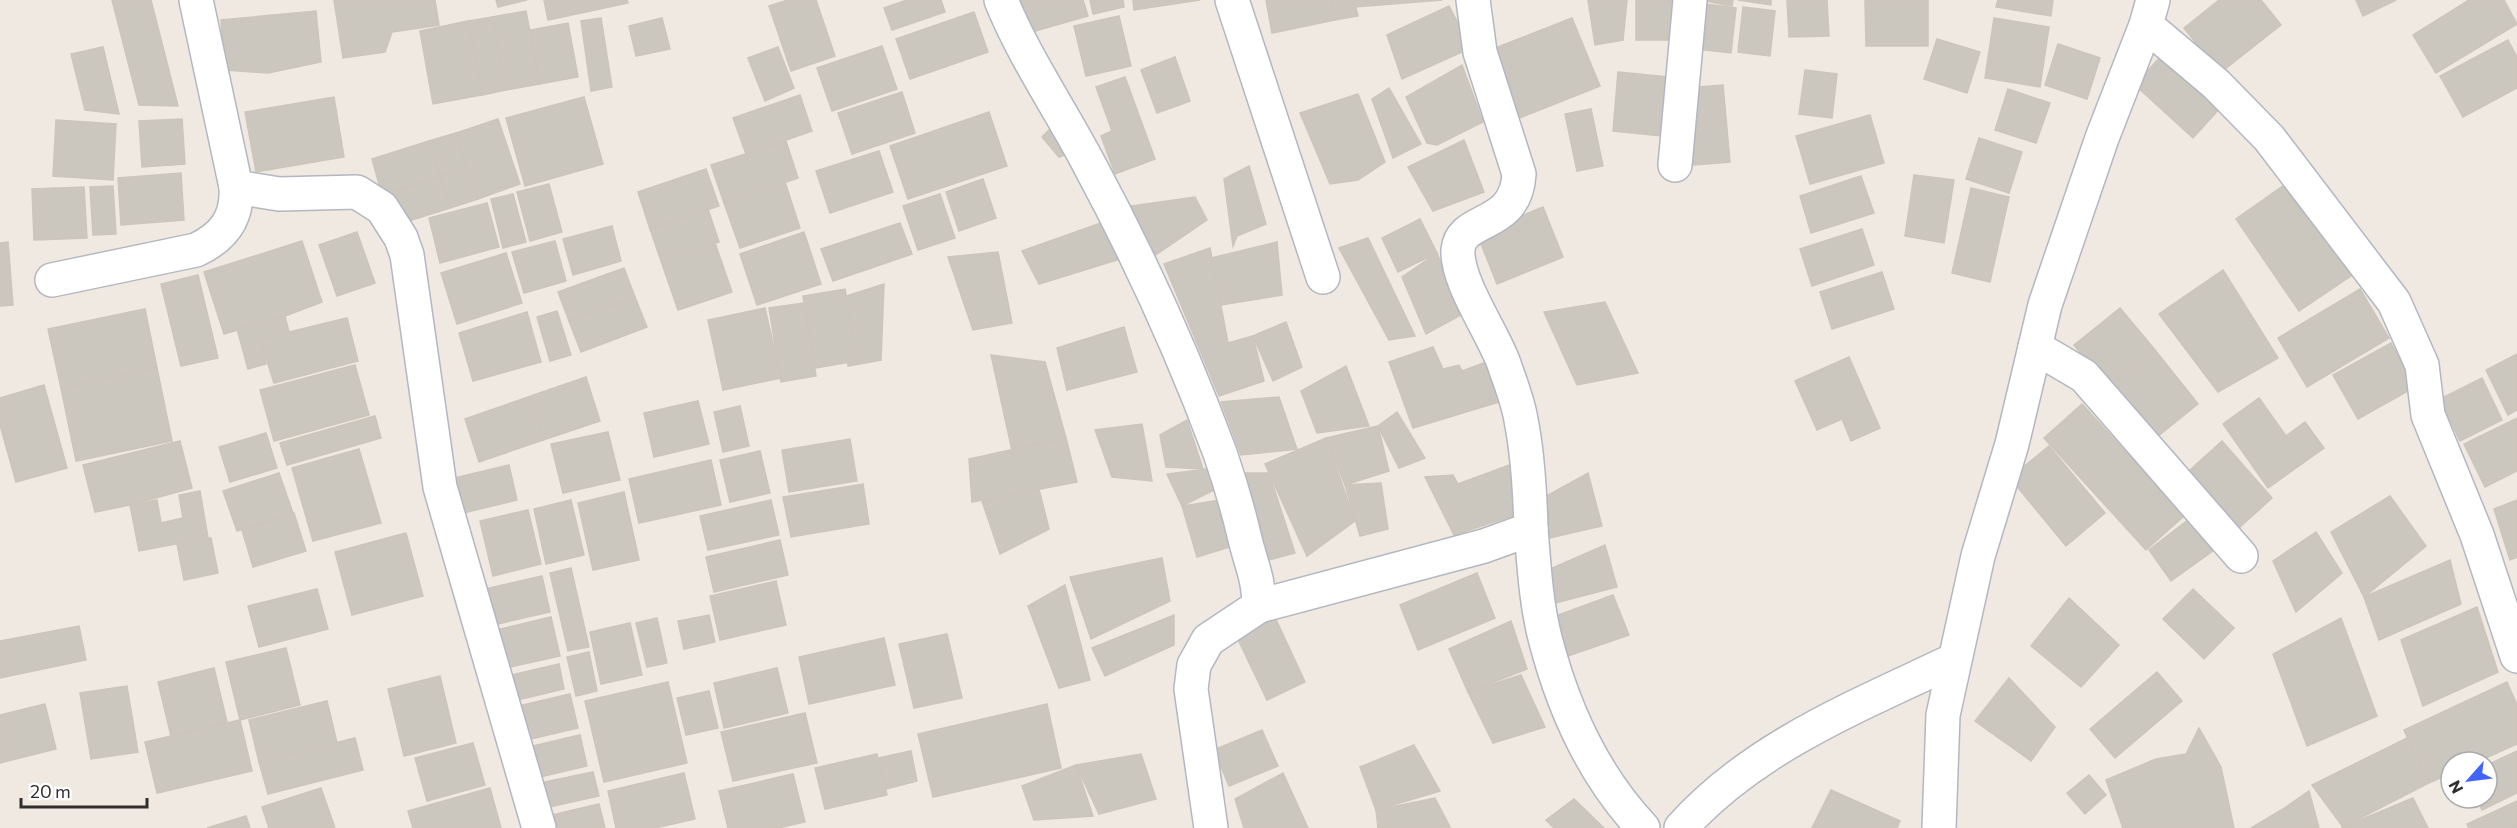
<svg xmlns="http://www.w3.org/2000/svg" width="2517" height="828" font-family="Commissioner,sans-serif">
<rect width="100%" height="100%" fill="#efe9e1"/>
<g fill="#cbc7bf" stroke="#cbc5ba" stroke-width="1.5">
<polygon points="112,0 151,0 178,106 139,105"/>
<polygon points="334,0 435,0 439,25 392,32 385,52 343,58"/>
<polygon points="496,0 527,0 498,7"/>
<polygon points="544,0 627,0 628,3 548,20"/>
<polygon points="788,0 816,0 835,56 791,71 769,6"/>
<polygon points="907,0 941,0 945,12 892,30 884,8"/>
<polygon points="1018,0 1083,0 1088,16 1028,33"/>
<polygon points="1090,0 1123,0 1124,7 1093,14"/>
<polygon points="1133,0 1200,0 1134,10"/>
<polygon points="1266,0 1331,0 1335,20 1272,33"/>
<polygon points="1331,0 1354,0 1358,16 1335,20"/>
<polygon points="1355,0 1442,0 1355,7"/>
<polygon points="1588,0 1627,0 1623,40 1595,45"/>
<polygon points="1636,0 1673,0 1672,40 1636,40"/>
<polygon points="1700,0 1733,0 1732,6"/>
<polygon points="1738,0 1771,0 1771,5"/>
<polygon points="1787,0 1827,0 1829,36 1789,37"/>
<polygon points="1865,0 1928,0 1928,46 1866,46"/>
<polygon points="1998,0 2053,0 2051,16 1996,7"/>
<polygon points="2219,0 2261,0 2281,25 2220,73 2184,28"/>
<polygon points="2356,0 2396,0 2363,16"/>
<polygon points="2469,0 2504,0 2517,24 2436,73 2413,35"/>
<polygon points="1704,4 1736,8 1731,53 1698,49"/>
<polygon points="1449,6 1471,48 1402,79 1387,35"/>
<polygon points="1743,7 1775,11 1770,56 1738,52"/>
<polygon points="316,11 321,62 268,73 225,70 221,20"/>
<polygon points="526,11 540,84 506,90 492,17"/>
<polygon points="974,12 988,52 910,79 896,39"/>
<polygon points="1119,16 1131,66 1086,76 1074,26"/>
<polygon points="492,17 506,90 482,95 468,21"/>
<polygon points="601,18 612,87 591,91 581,21"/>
<polygon points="662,18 670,49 636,56 629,26"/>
<polygon points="1572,18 1600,86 1517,119 1490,50"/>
<polygon points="1994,18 2049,27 2040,87 1985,78"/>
<polygon points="468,21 482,95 433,104 420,31"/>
<polygon points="568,23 578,77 540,84 530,30"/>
<polygon points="1937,39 1980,52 1967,93 1924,79"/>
<polygon points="2508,40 2517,57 2517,88 2463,117 2440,76"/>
<polygon points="2058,44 2100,58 2087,99 2045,85"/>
<polygon points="882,46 897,89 832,111 817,68"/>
<polygon points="103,47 119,114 85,110 71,54"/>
<polygon points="778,47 794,88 765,101 748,58"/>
<polygon points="2162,55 2220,108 2193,138 2135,85"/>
<polygon points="1175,57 1190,101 1157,113 1141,70"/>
<polygon points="1462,65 1483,122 1437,145 1427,143 1406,97"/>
<polygon points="1805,70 1837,74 1832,118 1799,114"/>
<polygon points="1618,72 1668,77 1662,136 1613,131"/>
<polygon points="1125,77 1155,159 1115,174 1101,136 1112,131 1096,87"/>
<polygon points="1723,85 1730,162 1694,165 1687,88"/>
<polygon points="1389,88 1421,144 1393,158 1372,99"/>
<polygon points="2008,89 2050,103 2036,143 1995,130"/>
<polygon points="902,92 915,133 852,154 838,113"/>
<polygon points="1358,94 1385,162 1358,180 1330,184 1300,113"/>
<polygon points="800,95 812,131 746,154 733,118"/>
<polygon points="334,97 344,157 256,172 245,112"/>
<polygon points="584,97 603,164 525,186 506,118"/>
<polygon points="1591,109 1603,166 1577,171 1565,114"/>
<polygon points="989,112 1007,166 908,199 890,146"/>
<polygon points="1870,115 1884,163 1810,184 1796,136"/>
<polygon points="182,119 185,164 142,167 139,121"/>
<polygon points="498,119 520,184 478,199 456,133"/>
<polygon points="56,120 116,124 113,180 53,176"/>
<polygon points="1055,124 1067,154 1059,157 1042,137"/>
<polygon points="456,133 467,168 440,177 429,141"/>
<polygon points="1979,138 2022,152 2009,193 1966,179"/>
<polygon points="1464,140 1484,192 1433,211 1408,167"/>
<polygon points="429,141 440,177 382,195 372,159"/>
<polygon points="786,141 798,178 724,203 711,165"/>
<polygon points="879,151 893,192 830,213 816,171"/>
<polygon points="1249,166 1266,224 1237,236 1233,246 1224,179"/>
<polygon points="468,167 478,199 450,208 440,177"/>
<polygon points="706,169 719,206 650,229 638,192"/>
<polygon points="181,173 184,220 121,225 118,178"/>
<polygon points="1914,175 1954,180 1944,243 1905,236"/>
<polygon points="1861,176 1874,213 1811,233 1800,196"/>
<polygon points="440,177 450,208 393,226 383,195"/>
<polygon points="983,179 996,218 959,231 946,192"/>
<polygon points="785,182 800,228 740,248 724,203"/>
<polygon points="2287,183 2351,276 2299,311 2236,219"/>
<polygon points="549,184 562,232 530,241 517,192"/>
<polygon points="113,186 116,234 93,235 90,187"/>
<polygon points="84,187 87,238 34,240 32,189"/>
<polygon points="1971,188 2009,197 1990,282 1952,273"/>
<polygon points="513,194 526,242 503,248 491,199"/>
<polygon points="940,194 955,238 918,250 903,206"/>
<polygon points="1195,197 1207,220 1154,256 1124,207"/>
<polygon points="487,203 499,247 440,263 429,218"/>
<polygon points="1543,207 1563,257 1497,284 1477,234"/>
<polygon points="708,209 719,242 661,261 650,229"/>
<polygon points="1420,219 1437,253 1398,272 1382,238"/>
<polygon points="900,223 912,254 833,281 821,249"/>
<polygon points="1101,223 1120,259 1039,284 1022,251"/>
<polygon points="612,226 621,261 573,275 563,239"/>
<polygon points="1862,229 1874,265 1812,286 1800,249"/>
<polygon points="357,232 375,283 337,296 319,245"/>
<polygon points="804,232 821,284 757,305 740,254"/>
<polygon points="1368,238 1415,336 1389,340 1339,248"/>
<polygon points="302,241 322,302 285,316 224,334 204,272"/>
<polygon points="555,241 566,281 524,293 512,252"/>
<polygon points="8,242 13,305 0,306 0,243"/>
<polygon points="1277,242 1282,295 1215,306 1203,260"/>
<polygon points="715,243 732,292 678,310 661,261"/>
<polygon points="1210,248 1228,343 1253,336 1264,381 1219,396 1164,264"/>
<polygon points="998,252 1012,323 973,330 948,257"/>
<polygon points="506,253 522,303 457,324 441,273"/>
<polygon points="1437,253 1461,315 1426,334 1402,277"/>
<polygon points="624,268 635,297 569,321 558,292"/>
<polygon points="2223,270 2278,358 2218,392 2159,314"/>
<polygon points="1882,272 1894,309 1832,329 1820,292"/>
<polygon points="198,275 218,358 181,366 161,284"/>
<polygon points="884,284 881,360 848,366 843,297"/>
<polygon points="845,289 857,361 816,368 803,296"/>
<polygon points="2360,289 2389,338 2307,387 2278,338"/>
<polygon points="635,297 647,327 581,352 569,321"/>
<polygon points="1605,302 1638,373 1577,385 1544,312"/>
<polygon points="804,303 816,376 781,382 769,308"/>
<polygon points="765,308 781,378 723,390 708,320"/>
<polygon points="2120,308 2155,350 2109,387 2074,345"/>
<polygon points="145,309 157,368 61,388 48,329"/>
<polygon points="557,311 571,355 550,361 537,317"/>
<polygon points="527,312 541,362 473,381 459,333"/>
<polygon points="285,316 289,332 260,339 266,364 248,369 237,329"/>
<polygon points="347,318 358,361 274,383 260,339"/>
<polygon points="1286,322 1302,367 1273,381 1253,336"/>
<polygon points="1124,327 1137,372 1067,390 1057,348"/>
<polygon points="2391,343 2415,387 2358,419 2333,375"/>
<polygon points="1433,347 1443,369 1459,365 1462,371 1489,361 1499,402 1413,428 1389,362"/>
<polygon points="2155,350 2198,404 2152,441 2109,387"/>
<polygon points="2517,354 2517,410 2508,415 2486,370"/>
<polygon points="991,355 1045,362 1066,438 1013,455"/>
<polygon points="1849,357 1880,428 1851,441 1842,419 1817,430 1795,381"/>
<polygon points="355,365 369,415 274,441 260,390"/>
<polygon points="1346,366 1369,426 1317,433 1301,391"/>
<polygon points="157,368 172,441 76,461 61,388"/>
<polygon points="586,377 600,421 543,440 528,397"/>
<polygon points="2482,378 2502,420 2460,441 2440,399"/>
<polygon points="44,385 67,468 16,482 0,425 0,398"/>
<polygon points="528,397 543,440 479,462 465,419"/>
<polygon points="1279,397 1297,449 1241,455 1221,402"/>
<polygon points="2259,398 2286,436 2305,422 2324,448 2268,488 2223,424"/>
<polygon points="698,401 709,444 654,457 644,413"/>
<polygon points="2082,404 2184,516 2146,550 2044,438"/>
<polygon points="740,406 749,446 723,452 714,412"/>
<polygon points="1397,412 1425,458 1399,468 1378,426"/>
<polygon points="375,416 381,438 287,465 280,443"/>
<polygon points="2517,418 2517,471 2485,487 2464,444"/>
<polygon points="1187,420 1203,469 1166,467 1160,435"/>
<polygon points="1142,424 1152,481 1112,477 1095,430"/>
<polygon points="1378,426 1389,471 1345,485 1326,438"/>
<polygon points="608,432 620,480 563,493 551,444"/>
<polygon points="266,433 277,468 230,482 219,447"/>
<polygon points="1066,438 1077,482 972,502 969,459"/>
<polygon points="1326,438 1355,521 1307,556 1265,464"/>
<polygon points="850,439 857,481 789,492 782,450"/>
<polygon points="180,441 192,488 130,505 95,512 83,465"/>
<polygon points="2222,441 2272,498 2230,536 2180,479"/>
<polygon points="2049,446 2105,513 2066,546 2010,478"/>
<polygon points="359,449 381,523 313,541 292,468"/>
<polygon points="760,451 770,493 730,502 720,460"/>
<polygon points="711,460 721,505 639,523 629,479"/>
<polygon points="1512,464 1521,513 1454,535 1425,477 1453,475 1458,484"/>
<polygon points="509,465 517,500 455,515 446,480"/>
<polygon points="1214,468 1216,489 1182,506 1167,474"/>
<polygon points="279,473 293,513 237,531 223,491"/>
<polygon points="1240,473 1269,473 1295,553 1261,562"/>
<polygon points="1588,473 1602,526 1549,538 1539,500"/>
<polygon points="1381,483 1388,529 1360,536 1345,485"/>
<polygon points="863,484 869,524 791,537 783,497"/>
<polygon points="1039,489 1049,529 1000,554 982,501"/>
<polygon points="200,491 208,538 139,551 130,505 157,500 161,523 183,518 179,495"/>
<polygon points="624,492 639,560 593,570 578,503"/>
<polygon points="2390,496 2426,546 2364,597 2331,532"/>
<polygon points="1226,499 1236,545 1197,557 1182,506"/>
<polygon points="571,500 584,555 546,564 534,509"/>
<polygon points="771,500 779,535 708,550 700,516"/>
<polygon points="2517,500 2517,557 2510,560 2494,509"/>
<polygon points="528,510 541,564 493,576 480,521"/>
<polygon points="294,513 306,551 253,567 242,530"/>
<polygon points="2197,513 2221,545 2171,581 2149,550"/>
<polygon points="2316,532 2342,573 2296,612 2273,561"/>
<polygon points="406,533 423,596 352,615 335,552"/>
<polygon points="208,538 211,538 218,573 184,580 177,544"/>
<polygon points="780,540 788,575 714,592 706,557"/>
<polygon points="1605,545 1617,587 1555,603 1548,570"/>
<polygon points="1162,558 1170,601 1091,639 1070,577"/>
<polygon points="2450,560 2461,604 2379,640 2364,597"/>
<polygon points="571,568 589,647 568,651 550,573"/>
<polygon points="1477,573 1495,618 1418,650 1400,605"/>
<polygon points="542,576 550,612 493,625 485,589"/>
<polygon points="776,581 786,625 720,640 710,596"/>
<polygon points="1065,585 1090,680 1059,688 1028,606"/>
<polygon points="317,589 328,629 259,647 248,606"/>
<polygon points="2193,589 2234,628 2204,659 2163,619"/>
<polygon points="1613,595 1629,635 1562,658 1553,617"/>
<polygon points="2069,598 2119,645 2081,687 2031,646"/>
<polygon points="2477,607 2498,672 2423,706 2401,640"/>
<polygon points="1273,613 1305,682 1267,700 1234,631"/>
<polygon points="709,615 715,642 684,649 678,621"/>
<polygon points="1174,615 1174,645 1105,676 1092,648"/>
<polygon points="551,617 560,656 501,669 492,631"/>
<polygon points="657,618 667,663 647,667 636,623"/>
<polygon points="2341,618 2377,716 2307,746 2273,654"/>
<polygon points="1511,621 1527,669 1468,692 1449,649"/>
<polygon points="630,623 642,675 601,684 590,632"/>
<polygon points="79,626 86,660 0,678 0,641"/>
<polygon points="947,634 962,698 914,708 899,644"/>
<polygon points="884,638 895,685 809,704 799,657"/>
<polygon points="286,648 300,705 240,720 226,662"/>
<polygon points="589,652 597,691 576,696 567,657"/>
<polygon points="559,664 564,689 513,701 507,676"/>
<polygon points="214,668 227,722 171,736 158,682"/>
<polygon points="777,668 788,713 724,728 714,683"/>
<polygon points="2157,672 2182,701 2115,758 2090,729"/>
<polygon points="1521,675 1545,727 1493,743 1468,692"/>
<polygon points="440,676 456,743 404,756 388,689"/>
<polygon points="2009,678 2055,727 2031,761 1975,721"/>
<polygon points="668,682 687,763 604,782 585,701"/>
<polygon points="2507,682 2517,705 2517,744 2477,762 2451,762 2451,773 2429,783 2404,730"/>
<polygon points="127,686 138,752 91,759 80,693"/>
<polygon points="709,691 718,728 686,735 677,698"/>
<polygon points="570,694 578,728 522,741 514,707"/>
<polygon points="327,701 337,743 259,762 249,720"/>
<polygon points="45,704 56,749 0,763 0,715"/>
<polygon points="1047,704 1061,768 933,797 918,734"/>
<polygon points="805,713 817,763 733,781 721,732"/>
<polygon points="240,720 252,771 157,793 145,742"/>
<polygon points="2199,728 2221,767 2234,828 2123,828 2106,780 2156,759 2186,754"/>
<polygon points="1262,730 1278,766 1229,786 1214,750"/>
<polygon points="580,735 587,766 531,779 524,748"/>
<polygon points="355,738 363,770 268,794 259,762"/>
<polygon points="2407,738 2429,783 2343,827 2312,785"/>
<polygon points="473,743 485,785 427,801 415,758"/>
<polygon points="1414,745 1440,791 1376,810 1360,767"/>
<polygon points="911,751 917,781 886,789 878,758"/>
<polygon points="2517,751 2517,793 2482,810 2476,798 2487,798 2487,765"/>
<polygon points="877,754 887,795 825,809 815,768"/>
<polygon points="1141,754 1156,799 1099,814 1076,765"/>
<polygon points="1076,765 1093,816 1034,820 1022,786"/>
<polygon points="593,772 599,796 540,809 535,784"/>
<polygon points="684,773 695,819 655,828 616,828 608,791"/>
<polygon points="1283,773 1308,828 1244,828 1235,799"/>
<polygon points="793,774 805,822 778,828 728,828 719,791"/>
<polygon points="2089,775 2106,795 2085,814 2067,793"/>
<polygon points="321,788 335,828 269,828 262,807"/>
<polygon points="490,788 501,828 413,828 408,811"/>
<polygon points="1831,790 1900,821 1897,828 1812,828"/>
<polygon points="2309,791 2319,828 2251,828 2283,809"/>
<polygon points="1435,798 1450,827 1378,828 1376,810"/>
<polygon points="2413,798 2428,828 2341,828 2343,827"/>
<polygon points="1574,799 1604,828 1554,828 1546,820"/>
<polygon points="2517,801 2517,828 2469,828 2467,824"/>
<polygon points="599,804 605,828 541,828 539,818"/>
<polygon points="246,816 250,828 207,828"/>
</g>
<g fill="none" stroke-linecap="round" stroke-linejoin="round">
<g stroke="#b4b7c1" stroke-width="36">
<g id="minor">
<polyline points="196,0 236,187 279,194 357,192 382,208 401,238 407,255 440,487 539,828"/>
<path d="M1001 0C1024 57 1060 109 1089 164 1139 257 1183 353 1220 453 1230 482 1238 509 1245 539 1251 564 1259 579 1259 606L1208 640 1194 665 1191 689 1211 828"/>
<polyline points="1232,0 1323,277"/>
<polyline points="2146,25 2216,84 2269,138 2394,302 2422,365 2428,415 2477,535 2517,656"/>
<polyline points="1675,165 1690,0"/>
<path d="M52 280 196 250C224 237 238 218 236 187"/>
<polyline points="2035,347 2084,376 2241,556"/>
<path d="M1531 529C1534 565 1536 603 1545 638 1563 708 1594 776 1643 828"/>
<path d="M1259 606 1484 546 1531 529C1530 493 1528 455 1521 420 1518 401 1510 382 1504 364 1493 333 1456 281 1458 250 1461 215 1516 230 1519 174L1480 52 1473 0"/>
<path d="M1681 828C1753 747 1858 706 1954 660"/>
<polyline points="1939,828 1943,715 1978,556 2012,444 2045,305 2102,138 2146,25 2153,0"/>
</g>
</g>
<use href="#minor" stroke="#fff" stroke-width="33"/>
</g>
<g transform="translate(2469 780) rotate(242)"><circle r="28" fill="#ffffff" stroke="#ababab" stroke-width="1.5"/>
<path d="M0-4.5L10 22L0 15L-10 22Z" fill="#4264fb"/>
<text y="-9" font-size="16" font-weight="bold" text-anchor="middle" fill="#2e2e2e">N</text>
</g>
<path d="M21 798v9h126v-9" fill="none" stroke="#2e2e2e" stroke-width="3"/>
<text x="30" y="798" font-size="18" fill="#2e2e2e" stroke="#ffffff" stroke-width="4.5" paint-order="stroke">20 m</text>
</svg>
